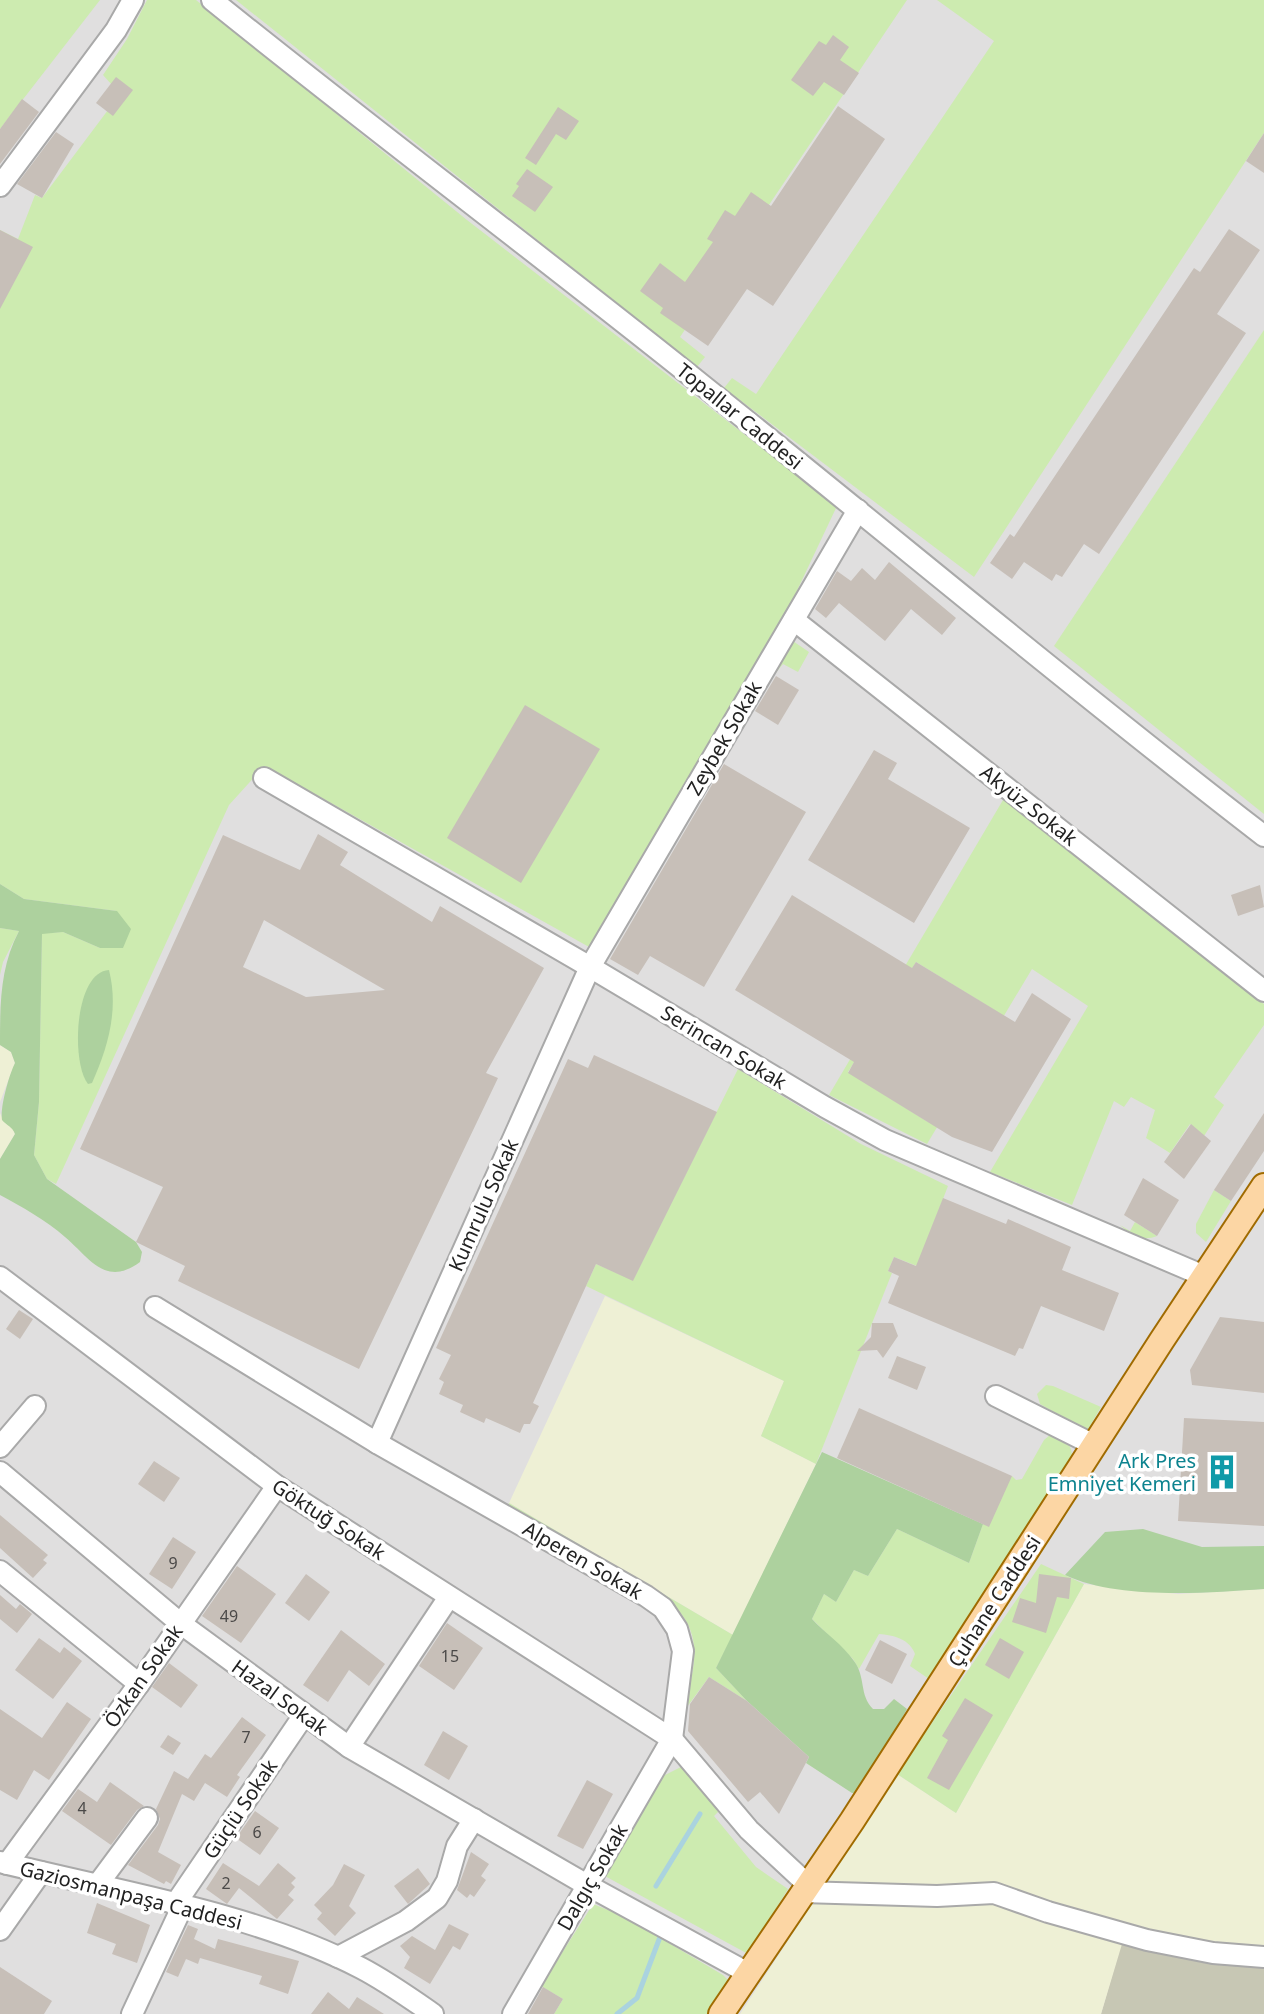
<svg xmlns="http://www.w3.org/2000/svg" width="1264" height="2014" font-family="'Noto Sans',sans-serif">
<rect width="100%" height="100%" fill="#f2efe9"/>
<rect fill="#e0dfdf" x="0" y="0" width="1264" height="2014"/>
<polygon fill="#c7c7b4" points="1124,1934 1264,1957 1264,2014 1101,2014"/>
<g fill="#eef0d5">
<polygon points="0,1045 11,1052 15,1063 0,1102"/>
<polygon points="0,1113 3,1120 11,1125 15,1134 0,1159"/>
<polygon points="605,1296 784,1381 761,1436 816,1464 733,1635 509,1503"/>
<polygon points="1084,1584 1178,1594 1264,1589 1264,1957 1125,1934 1101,2014 740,2014 897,1774 956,1813"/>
</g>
<g fill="#cdebb0" fill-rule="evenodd">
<polygon points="0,0 100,0 0,129"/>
<polygon points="147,0 196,0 467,220 837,506 785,616 787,637 809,652 798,672 783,664 774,675 720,762 607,957 270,769 259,772 229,805 56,1184 47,1179 34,1155 39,1102 42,933 63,932 100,948 117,911 24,899 0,884 0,230 18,239 35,195 42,198 120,94 103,75 127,39"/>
<polygon points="236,0 907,0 680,337 705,357 697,367"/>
<polygon points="937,0 1264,0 1264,133 974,577 724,388 732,378 756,394 994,41"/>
<polygon points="1264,330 1264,814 1054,646"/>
<path d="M1009 798 1020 804 1264 1004V1025L1214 1097 1224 1105 1204 1136 1190 1124 1170 1153 1146 1138 1155 1110 1131 1097 1124 1107 1114 1101 1072 1205 990 1172 1088 1006 1032 969 927 1144 829 1095 1003 800ZM916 962 996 1011 928 1122 848 1072Z"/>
<polygon points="0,928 19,931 3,962 0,975"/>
<polygon points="738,1069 861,1144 948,1186 917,1266 894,1257 888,1271 892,1273 816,1464 761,1436 784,1381 586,1286 596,1264 633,1280"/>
<polygon points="1214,1190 1231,1201 1206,1242 1196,1233 1196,1224"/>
<path d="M1135 1222 1157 1236C1142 1242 1131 1235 1120 1225L1130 1231Z"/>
<polygon points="1046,1385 1053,1386 1101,1407 1087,1431 1040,1404 1037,1394"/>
<path d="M1051 1434C1062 1439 1072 1442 1072 1456L929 1679 910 1666 915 1654C910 1639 893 1635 879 1634L859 1669 853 1659 812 1619 824 1594 836 1602 854 1570 868 1576 897 1529 969 1563 983 1524 1012 1476 1016 1480 1022 1479 1044 1440Z"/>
<path d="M509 1503 733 1635 716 1668 747 1701 709 1677 684 1711C695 1663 707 1630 663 1596L508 1505Z"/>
<polygon points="1041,1564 1084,1584 956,1813 897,1774"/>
<polygon points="683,1766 719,1811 714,1816 756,1867 788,1889 748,1954 603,1875 659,1778"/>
<polygon points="593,1904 623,1916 723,1975 728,1980 708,2014 554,2014 563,1999 541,1986"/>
</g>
<g fill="#add19e">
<path d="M0 884 24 899 117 911 131 929 123 948H100L63 932 42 934 39 1102 34 1155 47 1179 136 1242 142 1252 140 1262C105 1288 89 1257 65 1237 46 1220 22 1207 0 1195V1159L15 1134C12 1126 7 1126 2 1120 0 1107 9 1075 15 1063L11 1052 0 1045C0 1004 0 967 19 931L0 928Z"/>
<path d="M109 970C119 1010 108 1047 92 1083L88 1084C71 1063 74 972 109 970Z"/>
<path d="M822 1452 983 1524 969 1563 897 1529 868 1576 854 1570 836 1602 824 1594 812 1619C825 1633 843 1645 854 1661 866 1677 859 1695 873 1709H884L894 1699 907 1709 860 1793H852L806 1763 809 1757 747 1701 716 1668Z"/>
<path d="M1143 1529 1202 1547 1264 1546V1589C1206 1593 1118 1600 1065 1575L1105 1532Z"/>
</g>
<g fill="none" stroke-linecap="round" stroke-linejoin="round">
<g stroke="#aad3df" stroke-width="5">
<polyline points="656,1886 700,1814"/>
<polyline points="617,2014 637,1998 660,1937"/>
</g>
</g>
<g fill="#c7bfb8" fill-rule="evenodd">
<polygon points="833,35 849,47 840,60 859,73 844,95 824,82 813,96 791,80 819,41 826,45"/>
<polygon points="116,77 133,90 113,116 96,103"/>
<polygon points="22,99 39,112 0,164 0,129"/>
<polygon points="838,106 885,139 773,306 747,289 708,346 660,313 663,308 640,291 660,263 685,282 713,242 707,239 725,210 735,216 751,192 771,206"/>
<polygon points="558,107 579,121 566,140 556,134 536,165 525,158"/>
<polygon points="56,132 74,144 42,198 17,184"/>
<polygon points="1264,133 1264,173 1246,161"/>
<polygon points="527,169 553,187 535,212 512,196 519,186 516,184"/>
<polygon points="1229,229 1260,250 1217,314 1246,333 1099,554 1084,544 1062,577 1056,574 1052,581 1024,562 1012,579 990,563 1010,534 1014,537 1194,268 1200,272"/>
<polygon points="0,230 33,247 0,309"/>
<polygon points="889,562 956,618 942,635 911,609 885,641 839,603 826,618 815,609 837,571 851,581 862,568 875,580"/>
<polygon points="776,676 799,690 778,725 755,711"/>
<polygon points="525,705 600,749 521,883 447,838"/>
<polygon points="874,750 897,763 888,779 970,828 914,923 808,860"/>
<polygon points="724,764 806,812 704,987 650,956 638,975 610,959"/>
<path d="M318 834 348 852 340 865 432 922 440 906 544 968 486 1073 498 1078 359 1369 178 1281 185 1266 136 1242 163 1187 80 1149 223 835 300 870ZM264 920 385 990 306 997 243 967Z"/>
<polygon points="1260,885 1264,907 1238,916 1231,895"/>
<polygon points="792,895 912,968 916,962 1015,1022 1032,993 1071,1019 992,1152 952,1137 848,1073 854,1062 735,990"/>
<polygon points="594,1055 717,1112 633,1281 596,1264 533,1403 539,1406 530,1424 524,1424 520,1433 486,1418 484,1423 460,1412 463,1405 439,1394 444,1382 439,1379 451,1355 436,1348 568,1059 588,1068"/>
<polygon points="1264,1113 1264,1151 1231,1201 1214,1190"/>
<polygon points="1191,1124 1211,1141 1184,1179 1164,1162"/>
<polygon points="1143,1178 1179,1200 1157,1236 1124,1215"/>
<polygon points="943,1198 1006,1224 1008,1219 1071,1247 1062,1270 1119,1293 1104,1331 1041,1306 1023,1349 1019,1348 1015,1356 888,1303 899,1276 888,1271 894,1257 916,1266"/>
<polygon points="19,1310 33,1319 20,1339 6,1329"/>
<polygon points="1220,1317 1264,1322 1264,1393 1192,1385 1190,1370"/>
<polygon points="872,1323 893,1323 898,1336 883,1358 877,1350 857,1351 871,1337"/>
<polygon points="897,1356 926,1367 917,1390 888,1378"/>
<polygon points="859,1408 1012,1476 989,1527 837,1458"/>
<polygon points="1184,1418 1264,1422 1264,1526 1178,1521"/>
<polygon points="154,1461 180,1478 164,1502 138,1484"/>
<polygon points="0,1515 48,1555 43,1560 47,1563 33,1578 0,1548"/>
<polygon points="173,1537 196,1552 172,1589 149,1574"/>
<polygon points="237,1566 276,1594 241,1643 202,1616"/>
<polygon points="306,1574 330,1592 309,1621 285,1603"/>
<polygon points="1039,1574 1071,1578 1069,1599 1057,1597 1046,1633 1012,1622 1020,1598 1036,1603"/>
<polygon points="0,1595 16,1609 20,1604 32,1614 17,1633 0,1619"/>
<polygon points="447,1623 483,1648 454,1690 419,1666"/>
<polygon points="341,1630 385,1664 369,1686 349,1670 328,1702 303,1685"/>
<polygon points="39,1638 60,1653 64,1647 82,1661 53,1699 15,1670"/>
<polygon points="1000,1638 1024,1652 1009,1679 985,1665"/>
<polygon points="880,1640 907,1654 892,1684 865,1670"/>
<polygon points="169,1663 198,1685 181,1708 152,1687"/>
<polygon points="709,1677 747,1701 809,1757 779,1814 760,1792 748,1802 688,1731 690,1704"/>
<polygon points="965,1698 993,1715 949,1790 927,1778 948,1740 942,1736"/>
<polygon points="67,1702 91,1719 49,1780 34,1770 17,1800 0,1790 0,1709 42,1738"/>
<polygon points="242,1717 266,1735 237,1775 240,1777 227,1797 205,1783 194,1801 182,1794 158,1852 181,1865 171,1884 166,1881 164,1884 128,1865 158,1825 160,1819 156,1809 174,1771 188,1779 205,1754 211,1758"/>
<polygon points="443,1731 468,1746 449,1780 424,1765"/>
<polygon points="168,1735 181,1743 173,1755 160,1747"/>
<polygon points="587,1780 613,1794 583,1849 557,1836"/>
<polygon points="110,1782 144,1806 137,1810 111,1845 62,1811 78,1789 97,1802"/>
<polygon points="255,1811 279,1828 260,1855 236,1838"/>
<polygon points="471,1852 489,1864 481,1876 486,1880 474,1897 470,1894 467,1898 457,1890"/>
<polygon points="223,1863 259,1886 278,1863 296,1878 291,1883 295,1887 288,1895 294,1900 277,1919 239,1888 227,1904 206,1889"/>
<polygon points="344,1864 365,1875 349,1906 356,1913 335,1936 317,1919 322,1913 314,1905 333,1885"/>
<polygon points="418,1868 430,1884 408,1904 394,1886"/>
<polygon points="97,1903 150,1925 137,1963 112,1954 116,1944 87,1933"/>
<polygon points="449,1924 469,1934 460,1950 453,1946 430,1984 404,1968 410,1957 400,1946 412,1936 435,1950"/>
<polygon points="188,1925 198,1929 194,1939 215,1949 218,1939 299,1961 288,1994 259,1984 262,1976 200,1958 198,1964 186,1959 178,1977 166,1972"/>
<polygon points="0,1967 52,2001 44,2014 0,2014"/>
<polygon points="543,1987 563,1999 554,2014 528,2014"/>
<polygon points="328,1992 349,2009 357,1997 384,2014 311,2014"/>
</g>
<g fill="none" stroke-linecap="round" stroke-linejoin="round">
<g stroke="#a9a9a9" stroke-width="24">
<g id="minor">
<path d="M212 0C373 130 539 254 701 384 889 534 1073 689 1264 836"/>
<polyline points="0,186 116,30 133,0"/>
<polyline points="794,620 1264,991"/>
<polyline points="264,778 590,967 825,1107 885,1140 1204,1276"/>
<polyline points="0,1277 277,1486 672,1739 749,1830 807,1884"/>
<polyline points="155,1307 377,1443 646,1596 663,1608 677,1629 683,1651 672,1739 513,2014"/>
<polyline points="996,1396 1094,1445"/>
<polyline points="377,1443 590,967 858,510"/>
<polyline points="0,1447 35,1406"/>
<polyline points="0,1472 180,1623 349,1747 587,1885 748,1973"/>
<polyline points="0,1571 139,1684"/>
<polyline points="349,1747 449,1597"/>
<path d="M0 1862C118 1892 252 1912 361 1968 386 1981 410 1998 433 2014"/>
<polyline points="7,1864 139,1684 277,1486"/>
<polyline points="98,1884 147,1818"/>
<polyline points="802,1892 937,1896 994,1893 1048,1912 1147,1940 1213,1953 1264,1957"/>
<polyline points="176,1903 304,1715"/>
<polyline points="0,1930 41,1872"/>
<polyline points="338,1957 406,1921 437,1898 447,1881 457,1846 474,1819"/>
<polyline points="132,2014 183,1905"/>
</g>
</g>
<g stroke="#a06b00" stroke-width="28">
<polyline id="major" points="721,2014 852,1821 1162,1340 1264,1186"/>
</g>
<use href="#minor" stroke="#fff" stroke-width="20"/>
<use href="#major" stroke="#fcd6a4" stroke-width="24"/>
</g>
<defs>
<g id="building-bare" transform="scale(2.76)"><path d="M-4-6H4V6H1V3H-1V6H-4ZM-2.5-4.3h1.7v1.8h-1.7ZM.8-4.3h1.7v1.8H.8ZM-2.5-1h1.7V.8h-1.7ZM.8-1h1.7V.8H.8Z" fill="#0f9aa8" stroke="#fff" stroke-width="2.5" paint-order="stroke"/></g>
</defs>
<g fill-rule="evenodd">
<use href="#building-bare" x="1222" y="1472"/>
</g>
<g text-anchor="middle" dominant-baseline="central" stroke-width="7" stroke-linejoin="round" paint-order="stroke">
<g font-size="16" fill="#4b4948">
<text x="173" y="1563">9</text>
<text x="229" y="1616">49</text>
<text x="450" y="1656">15</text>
<text x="246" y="1737">7</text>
<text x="82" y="1808">4</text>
<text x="257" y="1832">6</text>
<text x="226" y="1883">2</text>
</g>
<g font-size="20" fill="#222" stroke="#fff">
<text transform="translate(740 416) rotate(39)">Topallar Caddesi</text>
<text transform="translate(724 738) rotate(-60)">Zeybek Sokak</text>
<text transform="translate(1029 805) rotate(38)">Akyüz Sokak</text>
<text transform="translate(724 1047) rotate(31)">Serincan Sokak</text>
<text transform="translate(483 1205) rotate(-66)">Kumrulu Sokak</text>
<text transform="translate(329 1519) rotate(33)">Göktuğ Sokak</text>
<text transform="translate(583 1560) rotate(30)">Alperen Sokak</text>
<text transform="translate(994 1601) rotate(-57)">Çuhane Caddesi</text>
<text transform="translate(143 1676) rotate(-55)">Özkan Sokak</text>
<text transform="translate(280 1697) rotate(36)">Hazal Sokak</text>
<text transform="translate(240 1809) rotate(-56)">Güçlü Sokak</text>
<text transform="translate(592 1877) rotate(-60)">Dalgıç Sokak</text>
<text transform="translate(131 1895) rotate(14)">Gaziosmanpaşa Caddesi</text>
</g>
<g font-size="20" fill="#0d838f" stroke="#fff" text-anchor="end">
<text x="1196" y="1460">Ark Pres<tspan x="1196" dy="23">Emniyet Kemeri</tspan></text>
</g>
</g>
</svg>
